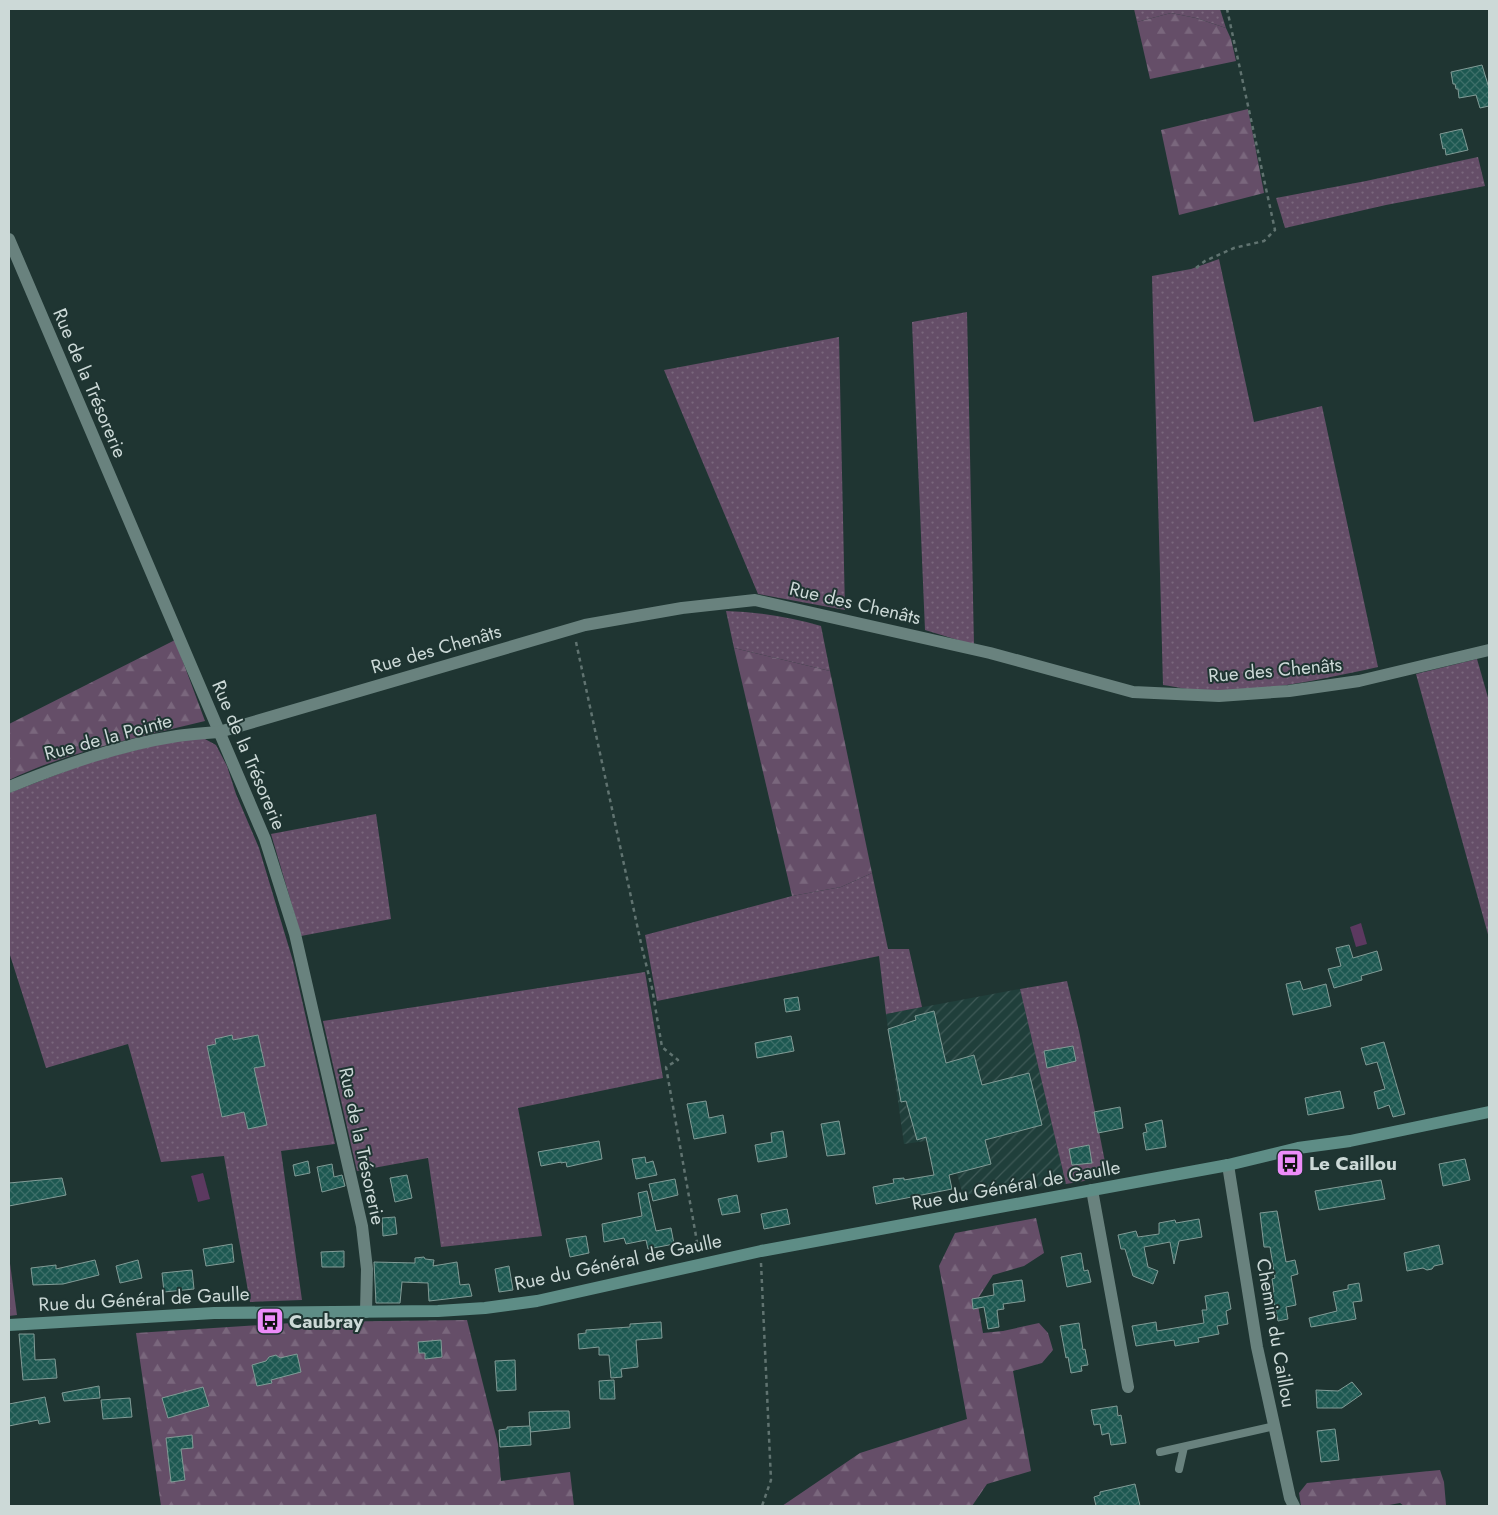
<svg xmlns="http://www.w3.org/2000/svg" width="1498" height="1515" font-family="Jost,sans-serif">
<defs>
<pattern id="industrial-furrows" width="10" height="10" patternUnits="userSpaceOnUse" patternTransform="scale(1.25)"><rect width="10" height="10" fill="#203f3b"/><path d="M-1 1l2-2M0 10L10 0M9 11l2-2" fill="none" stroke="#3f5a57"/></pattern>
<pattern id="grass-dots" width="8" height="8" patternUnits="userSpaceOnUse" patternTransform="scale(1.25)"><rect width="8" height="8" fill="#654e68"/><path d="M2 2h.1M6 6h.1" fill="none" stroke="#7a677d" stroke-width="1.8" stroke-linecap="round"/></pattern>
<pattern id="forest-firs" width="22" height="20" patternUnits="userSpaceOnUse" patternTransform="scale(1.25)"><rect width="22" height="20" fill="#654e68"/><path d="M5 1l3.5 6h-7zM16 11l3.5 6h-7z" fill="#7a677d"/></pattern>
<pattern id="building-cross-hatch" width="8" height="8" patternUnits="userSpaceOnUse" patternTransform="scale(1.25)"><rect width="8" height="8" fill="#1d5851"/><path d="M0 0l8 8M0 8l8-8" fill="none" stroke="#3d6f69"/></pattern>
</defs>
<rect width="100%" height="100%" fill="#1f3532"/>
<polygon fill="url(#industrial-furrows)" points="1020,989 1066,1184 963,1195 947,1138 904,1144 886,1014"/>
<g fill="url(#grass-dots)">
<polygon points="1134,9 1220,9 1226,28 1196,18 1171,13 1137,22"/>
<polygon points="1478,157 1485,186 1386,205 1285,228 1276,198 1366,181"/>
<path d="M1219 259 1254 422 1322 406 1378 667C1323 679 1265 692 1208 691 1193 691 1177 687 1163 685L1152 276 1191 269Z"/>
<polygon points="967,312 974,645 925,630 912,322"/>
<polygon points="839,337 845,610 758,594 664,370"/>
<path d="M726 611C758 612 790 617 821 626L830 671 734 648Z"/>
<polygon points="1477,659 1489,701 1489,938 1416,674"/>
<polygon points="188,737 205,739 216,745 227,766 236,794 259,848 293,961 335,1144 281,1151 302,1300 250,1302 224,1156 161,1162 128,1044 46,1068 9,952 9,793 92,761"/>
<polygon points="376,814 391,919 301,936 271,834"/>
<polygon points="872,873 888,949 909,949 922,1007 886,1014 879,956 657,1001 645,935 792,896 841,887"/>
<polygon points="645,972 663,1078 518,1108 542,1236 441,1247 428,1158 357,1171 323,1021"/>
<polygon points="1067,981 1079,1031 1108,1177 1066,1184 1020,989"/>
</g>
<g fill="url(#forest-firs)">
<polygon points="1171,13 1196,18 1226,28 1231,39 1236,61 1150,79 1137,22"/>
<polygon points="1248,109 1264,193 1179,215 1161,130"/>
<path d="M175 640 205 721C139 737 70 751 9 780V724Z"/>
<polygon points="734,648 830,671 872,873 841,887 792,896"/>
<polygon points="1036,1218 1044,1253 1024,1266 993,1275 977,1300 983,1333 1003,1331 1039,1323 1048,1333 1053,1350 1042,1363 1013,1371 1031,1471 987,1484 972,1506 782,1506 860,1453 967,1419 939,1266 955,1233"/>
<polygon points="9,1256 17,1315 9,1316"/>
<polygon points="467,1320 498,1444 501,1481 570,1472 574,1506 161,1506 136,1333 307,1322"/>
<polygon points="1440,1470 1444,1482 1446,1505 1443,1506 1404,1506 1400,1503 1384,1506 1301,1506 1299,1493 1307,1483"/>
</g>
<g fill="#5c3960">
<polygon points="1361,923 1367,944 1356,947 1350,927"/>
<polygon points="203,1173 210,1199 198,1202 191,1176"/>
</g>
<g fill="url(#building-cross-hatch)" stroke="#819b96">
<polygon points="1482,65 1489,88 1489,106 1480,108 1476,95 1459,98 1458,89 1456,89 1455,84 1453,84 1451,72"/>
<polygon points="1462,129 1468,150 1446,155 1445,148 1443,149 1440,134"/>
<polygon points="1349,945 1353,958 1377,951 1382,970 1361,976 1362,980 1334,988 1328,969 1341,966 1336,948"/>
<polygon points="1300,981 1303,990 1326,984 1331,1006 1293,1015 1286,984"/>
<polygon points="798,997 800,1010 786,1012 784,999"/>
<polygon points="934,1011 946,1063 974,1055 982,1085 1029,1073 1042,1125 985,1140 991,1164 949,1175 952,1189 876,1204 873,1187 894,1183 893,1179 904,1178 904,1180 934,1175 926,1137 917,1140 906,1101 901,1102 888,1029 916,1020 915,1016"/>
<polygon points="232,1035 233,1040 258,1035 265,1066 254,1068 267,1125 248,1129 244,1112 222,1117 207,1046 216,1044 215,1039"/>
<polygon points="791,1036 794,1051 757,1058 755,1043"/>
<polygon points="1384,1042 1405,1114 1393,1117 1389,1105 1378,1109 1374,1092 1385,1089 1377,1062 1366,1065 1361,1048"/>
<polygon points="1073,1046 1076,1061 1047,1068 1044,1051"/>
<polygon points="1340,1091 1344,1108 1308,1115 1305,1098"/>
<polygon points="706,1101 709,1118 723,1115 726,1133 694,1139 687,1104"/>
<polygon points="1120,1107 1123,1128 1098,1133 1094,1112"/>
<polygon points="1162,1120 1166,1147 1146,1150 1143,1133 1147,1132 1145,1124"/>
<polygon points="839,1121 845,1154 827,1156 821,1124"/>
<polygon points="783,1131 787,1157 758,1162 755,1145 772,1142 771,1133"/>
<polygon points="599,1141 602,1159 567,1167 566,1162 561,1163 561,1162 541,1166 538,1152"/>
<polygon points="1089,1145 1092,1163 1072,1165 1069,1149"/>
<polygon points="645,1157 646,1163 653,1161 657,1175 636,1179 632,1159"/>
<polygon points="1465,1159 1470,1180 1443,1186 1439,1164"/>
<polygon points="308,1161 310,1173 295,1176 293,1165"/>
<polygon points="332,1164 334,1177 342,1175 345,1186 322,1192 317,1167"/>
<polygon points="407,1175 412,1198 395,1202 390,1178"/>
<polygon points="62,1178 66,1195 9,1206 9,1183"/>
<polygon points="675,1179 678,1195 653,1201 649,1184"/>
<polygon points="1381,1180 1385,1199 1319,1210 1315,1191"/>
<polygon points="647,1191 656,1231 671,1228 674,1244 648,1249 646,1240 626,1244 624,1238 604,1242 602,1224 642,1216 638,1193"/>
<polygon points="737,1195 740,1212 722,1215 718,1199"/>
<polygon points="787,1209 790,1224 764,1229 761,1214"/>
<polygon points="1277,1211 1286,1262 1295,1260 1298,1274 1291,1276 1296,1305 1286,1307 1288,1319 1278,1321 1272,1292 1274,1292 1272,1279 1275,1278 1270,1247 1264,1247 1260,1213"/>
<polygon points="395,1217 397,1234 383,1236 382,1218"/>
<polygon points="1199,1219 1202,1237 1179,1241 1174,1264 1170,1242 1144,1247 1148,1267 1158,1271 1153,1284 1133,1276 1125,1249 1121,1249 1118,1235 1136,1231 1138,1237 1159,1234 1159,1223 1175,1220 1176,1223"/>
<polygon points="586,1236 589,1253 570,1257 566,1239"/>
<polygon points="232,1244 234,1262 206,1266 203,1249"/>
<polygon points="1439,1245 1443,1264 1434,1266 1432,1269 1427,1270 1423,1268 1407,1271 1404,1253"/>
<polygon points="344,1251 344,1267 322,1267 321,1252"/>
<polygon points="1081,1253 1084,1271 1088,1270 1091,1282 1067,1287 1061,1257"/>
<polygon points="424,1257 425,1259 434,1260 433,1266 457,1262 460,1285 469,1284 472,1296 429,1301 428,1283 402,1282 400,1303 376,1303 374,1262 415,1263 415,1258"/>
<polygon points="95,1260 99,1275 63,1284 33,1285 31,1268 56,1265 56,1269"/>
<polygon points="138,1260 142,1278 120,1283 116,1266"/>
<polygon points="509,1266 513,1290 499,1292 495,1269"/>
<polygon points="192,1270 194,1289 164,1292 162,1273"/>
<polygon points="1022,1280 1025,1301 1003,1304 1004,1309 997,1310 999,1327 988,1329 984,1307 973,1309 972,1299 994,1295 993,1284"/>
<polygon points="1359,1283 1362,1301 1353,1302 1356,1319 1311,1327 1309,1318 1337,1311 1333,1292 1348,1289 1348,1285"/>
<polygon points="1228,1292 1231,1309 1226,1311 1228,1324 1217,1326 1219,1334 1198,1338 1199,1342 1175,1346 1174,1340 1136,1346 1132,1326 1156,1322 1157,1331 1204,1323 1202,1310 1207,1310 1205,1296"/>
<polygon points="661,1322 662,1338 636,1340 638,1367 621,1369 622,1377 611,1378 609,1355 599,1355 599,1347 579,1349 578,1334 586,1333 586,1330 630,1327 630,1324"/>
<polygon points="1079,1323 1083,1350 1085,1349 1088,1365 1081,1366 1082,1371 1071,1373 1068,1357 1066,1358 1060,1326"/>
<polygon points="19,1334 34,1334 35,1360 55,1359 57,1378 23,1380"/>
<polygon points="441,1340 442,1357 425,1359 425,1353 419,1353 418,1342"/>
<polygon points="297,1354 301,1372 271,1380 272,1383 257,1386 252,1365 266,1361 269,1357 276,1355 280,1358"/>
<polygon points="515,1360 516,1390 497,1391 495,1361"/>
<polygon points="614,1380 615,1399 600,1399 599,1381"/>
<polygon points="1352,1382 1362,1394 1342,1408 1317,1408 1316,1390 1338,1391"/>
<polygon points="99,1386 100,1398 64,1401 62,1393"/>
<polygon points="203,1387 209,1406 168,1418 162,1398"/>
<polygon points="45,1397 50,1422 39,1424 38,1420 9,1426 9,1404"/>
<polygon points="130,1398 132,1417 103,1419 101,1400"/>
<polygon points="1117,1406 1118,1416 1121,1415 1126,1443 1111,1445 1109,1433 1102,1435 1100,1424 1094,1425 1091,1410"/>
<polygon points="557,1411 569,1411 570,1428 530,1432 529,1412"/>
<polygon points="530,1426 531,1445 500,1447 499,1430 507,1429 507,1427"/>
<polygon points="1335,1429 1339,1460 1321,1462 1317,1431"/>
<polygon points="192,1435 193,1448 181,1449 185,1480 171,1482 166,1438"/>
<polygon points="1135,1484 1140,1506 1096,1506 1094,1497 1100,1495 1100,1492"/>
</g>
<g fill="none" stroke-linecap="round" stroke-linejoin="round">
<g stroke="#607370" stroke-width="2.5" stroke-dasharray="4 4" stroke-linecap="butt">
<polyline points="1196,268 1205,261 1234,248 1264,241 1275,230 1227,9"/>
<polyline points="576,642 642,948 652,988 662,1047 678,1060 666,1067 699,1253"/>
<polyline points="761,1263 771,1480 762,1506"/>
</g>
<g stroke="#69827e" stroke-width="8">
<polyline points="1160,1452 1275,1426"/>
<polyline points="1179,1469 1184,1447"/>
</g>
<g stroke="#69827e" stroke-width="12">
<polyline points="9,239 265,839 295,934 362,1226 367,1269 366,1312"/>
<path d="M9 787C63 765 119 745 177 736 191 734 205 733 219 732L585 625 682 608 755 600 990 653 1133 692 1219 696 1289 691 1359 681 1489 650"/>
<polyline points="1228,1165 1257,1347 1290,1498 1294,1506"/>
<polyline points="1092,1190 1128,1387"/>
</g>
<polyline stroke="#5e8d86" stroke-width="12" points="9,1325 214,1313 438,1311 485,1308 537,1301 761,1251 1228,1165 1298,1148 1350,1141 1489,1112"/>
</g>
<defs>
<g id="bus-square" transform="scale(1.4375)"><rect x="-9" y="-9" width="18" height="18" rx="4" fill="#ed8cf9" stroke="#1f3532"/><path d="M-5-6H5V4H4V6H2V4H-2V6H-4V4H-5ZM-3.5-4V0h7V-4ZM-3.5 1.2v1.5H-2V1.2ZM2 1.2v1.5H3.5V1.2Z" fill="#111"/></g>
</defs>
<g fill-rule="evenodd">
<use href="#bus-square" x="1290" y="1163"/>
<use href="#bus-square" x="270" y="1321"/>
</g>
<g text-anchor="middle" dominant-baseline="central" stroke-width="4" stroke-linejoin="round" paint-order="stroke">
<g font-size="19" fill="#ccd9d7" stroke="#1f3532">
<text transform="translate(90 383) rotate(67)">Rue de la Trésorerie</text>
<text transform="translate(855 603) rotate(13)">Rue des Chenâts</text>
<text transform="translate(436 649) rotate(-16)">Rue des Chenâts</text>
<text transform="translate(1275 670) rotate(-5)">Rue des Chenâts</text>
<text transform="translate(108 737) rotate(-15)">Rue de la Pointe</text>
<text transform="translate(249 755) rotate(67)">Rue de la Trésorerie</text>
<text transform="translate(362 1146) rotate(78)">Rue de la Trésorerie</text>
<text transform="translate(1016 1185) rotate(-10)">Rue du Général de Gaulle</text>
<text transform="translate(618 1262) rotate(-12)">Rue du Général de Gaulle</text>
<text transform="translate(144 1299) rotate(-3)">Rue du Général de Gaulle</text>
<text transform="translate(1276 1333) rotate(80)">Chemin du Caillou</text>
</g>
<g font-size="19" font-weight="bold" fill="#ccd9d7" stroke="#1f3532" text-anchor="start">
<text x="1309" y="1163">Le Caillou</text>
<text x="289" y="1321">Caubray</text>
</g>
</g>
<rect width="1498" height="1515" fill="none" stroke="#ccd9d7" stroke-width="20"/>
</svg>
